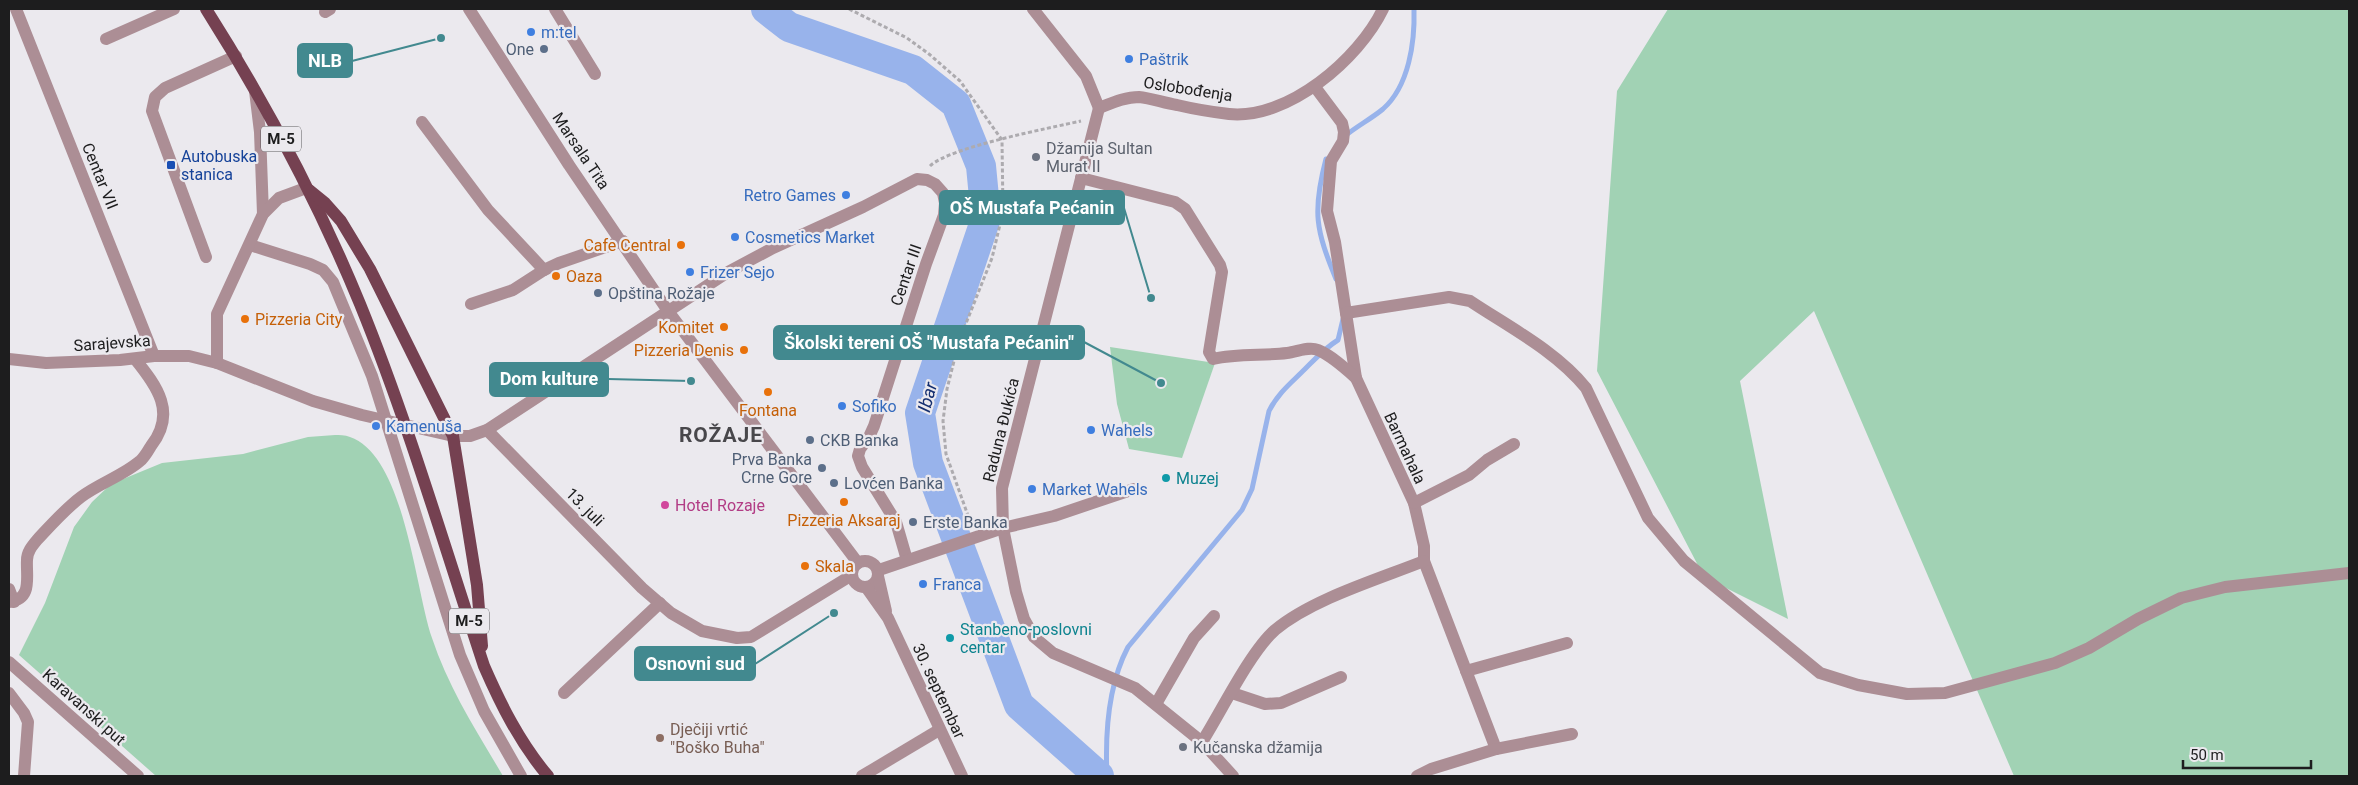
<svg xmlns="http://www.w3.org/2000/svg" width="2358" height="785" font-family="Roboto,sans-serif">
<rect width="100%" height="100%" fill="#ebe9ee"/>
<g fill="#a1d2b4">
<polygon points="1668,9 2349,9 2349,776 2014,776 1814,311 1740,381 1788,619 1704,577 1597,371 1617,91"/>
<polygon points="1110,347 1215,363 1182,458 1129,449 1117,404"/>
<path d="M335 435C339 435 345 435 350 437 405 456 415 589 432 638 448 687 477 732 503 776H156L19 655 45 603 74 527 92 502 111 484 162 463 243 454 308 437Z"/>
</g>
<g fill="none" stroke-linecap="round" stroke-linejoin="round">
<g stroke="#98b3eb" stroke-width="5">
<path d="M1345 136C1357 126 1371 119 1383 109 1409 86 1415 42 1414 9"/>
<path d="M1326 159C1312 212 1316 230 1336 279"/>
<path d="M1107 776C1105 734 1108 685 1128 647L1242 510 1252 489 1269 411C1278 393 1291 383 1305 369 1316 358 1325 348 1338 340L1343 319"/>
</g>
<polyline stroke="#98b3eb" stroke-width="30" points="766,9 789,27 913,70 956,104 981,166 986,218 920,413 928,463 1019,705 1099,776"/>
<g stroke="#adabaf" stroke-width="3" stroke-dasharray="4 2.5" stroke-linecap="butt">
<polyline points="849,9 907,38 929,54 960,81 1002,140 1003,212 992,258 959,341 947,389 943,421 946,454 971,524"/>
<path d="M930 166C950 147 1050 128 1081 121"/>
</g>
<g stroke="#ac8e95" stroke-width="12">
<polyline points="16,9 154,356"/>
<polyline points="469,9 569,165 668,311 858,563"/>
<polyline points="555,9 595,74"/>
<polyline points="1033,9 1086,76 1099,108"/>
<polyline points="325,12 330,9"/>
<polyline points="106,39 174,9"/>
<polyline points="1315,87 1342,123 1344,132 1343,141 1331,161 1327,211 1335,242 1356,378 1414,503 1424,546 1424,561 1496,749 1572,734"/>
<polyline points="255,91 260,132 263,214"/>
<polyline points="1099,108 1002,488 1003,528 1016,592 1024,619 1034,637 1053,653 1135,688 1202,742 1233,776"/>
<path d="M1099 108C1112 103 1125 97 1139 97 1151 98 1164 103 1177 105 1194 109 1212 112 1229 114 1288 120 1359 59 1383 9"/>
<polyline points="422,122 488,210 544,270"/>
<path d="M1081 178 1175 202 1185 209 1220 265 1222 272 1209 352 1213 359C1237 353 1263 356 1287 353 1297 352 1309 346 1318 350 1332 356 1345 368 1356 378"/>
<polyline points="250,245 310,264 323,270 333,282 372,376 460,655 484,711 521,776"/>
<polyline points="206,257 152,111 155,97 165,88 236,56"/>
<polyline points="471,304 513,290 544,270 559,263 623,241"/>
<path d="M1346 313 1449 297 1470 301C1509 327 1556 351 1586 388L1648 518 1684 561 1820 673 1858 685 1907 694 1945 693 2055 663 2089 648 2138 619 2181 598 2225 587 2349 573"/>
<polyline points="9,359 46,363 120,360 154,356 189,356 217,363 313,401 362,415 453,436 470,436 487,430 728,272 773,248 863,207 917,179 927,180 935,184 943,193 945,203 944,215 926,264 874,426 869,437 860,449 858,456 862,467 896,522 907,560"/>
<polyline points="217,363 217,314 263,214 279,198 306,188"/>
<polyline points="487,430 642,588 671,613 702,631 737,638 751,637 852,575"/>
<polyline points="1414,503 1469,475 1487,460 1514,444"/>
<circle cx="865" cy="574" r="13"/>
<polyline points="879,570 1003,528 1054,516 1134,489"/>
<polyline points="878,576 886,611"/>
<polyline points="866,587 888,618 962,776"/>
<polyline points="9,589 14,602"/>
<path d="M9 602C33 599 26 577 27 560 27 552 32 546 37 540 51 525 65 509 81 497 98 484 124 475 140 461 144 458 148 451 151 446 177 413 157 386 135 359"/>
<polyline points="9,662 138,776"/>
<polyline points="1466,671 1567,643"/>
<polyline points="9,693 24,713 28,722 24,776"/>
<polyline points="564,693 660,603"/>
<polyline points="1232,693 1265,704 1281,703 1341,677"/>
<polyline points="1156,704 1194,638 1214,616"/>
<path d="M1202 742C1221 712 1250 652 1275 630 1312 599 1379 579 1424 561"/>
<polyline points="862,776 939,730"/>
<polyline points="1417,776 1431,769 1496,749"/>
</g>
<g stroke="#754151" stroke-width="12">
<path d="M206 9C265 102 318 202 360 304 408 422 444 545 484 666 501 705 520 743 548 776"/>
<polyline points="309,190 325,203 341,221 370,269 453,436 477,585 482,646"/>
</g>
</g>
<g fill="#3f7fe0" stroke="#ebe9ee" stroke-width="2">
<circle cx="531" cy="32" r="5"/>
<circle cx="1129" cy="59" r="5"/>
<circle cx="846" cy="195" r="5"/>
<circle cx="735" cy="237" r="5"/>
<circle cx="690" cy="272" r="5"/>
<circle cx="842" cy="406" r="5"/>
<circle cx="376" cy="426" r="5"/>
<circle cx="1091" cy="430" r="5"/>
<circle cx="1032" cy="489" r="5"/>
<circle cx="923" cy="584" r="5"/>
</g>
<g fill="#5c6f8a" stroke="#ebe9ee" stroke-width="2">
<circle cx="544" cy="49" r="5"/>
<circle cx="598" cy="293" r="5"/>
<circle cx="810" cy="440" r="5"/>
<circle cx="822" cy="468" r="5"/>
<circle cx="834" cy="483" r="5"/>
<circle cx="913" cy="522" r="5"/>
</g>
<g fill="#6b7280" stroke="#ebe9ee" stroke-width="2">
<circle cx="1036" cy="157" r="5"/>
<circle cx="1183" cy="747" r="5"/>
</g>
<rect fill="#1a4fb4" stroke="#ebe9ee" stroke-width="2" x="166" y="160" width="10" height="10" rx="2.5"/>
<g fill="#e8710a" stroke="#ebe9ee" stroke-width="2">
<circle cx="681" cy="245" r="5"/>
<circle cx="556" cy="276" r="5"/>
<circle cx="245" cy="319" r="5"/>
<circle cx="724" cy="327" r="5"/>
<circle cx="744" cy="350" r="5"/>
<circle cx="768" cy="392" r="5"/>
<circle cx="844" cy="502" r="5"/>
<circle cx="805" cy="566" r="5"/>
</g>
<g fill="#0f9aa8" stroke="#ebe9ee" stroke-width="2">
<circle cx="1166" cy="478" r="5"/>
<circle cx="950" cy="638" r="5"/>
</g>
<circle fill="#d1479c" stroke="#ebe9ee" stroke-width="2" cx="665" cy="505" r="5"/>
<circle fill="#8d6e63" stroke="#ebe9ee" stroke-width="2" cx="660" cy="738" r="5"/>
<g text-anchor="middle" dominant-baseline="central" stroke-width="4.5" stroke-linejoin="round" paint-order="stroke">
<g fill="#ebe9ee" stroke="#5b5a5c" stroke-width="1">
<rect x="261" y="126.5" width="40" height="25" rx="4"/>
<rect x="449" y="608.5" width="40" height="25" rx="4"/>
</g>
<g font-size="15" font-weight="bold" fill="#1d1d1e">
<text x="281" y="139">M-5</text>
<text x="469" y="621">M-5</text>
</g>
<g font-size="16" fill="#366cbe" stroke="#ebe9ee" text-anchor="start">
<text x="541" y="32">m:tel</text>
<text x="1139" y="59">Paštrik</text>
<text x="836" y="195" text-anchor="end">Retro Games</text>
<text x="745" y="237">Cosmetics Market</text>
<text x="700" y="272">Frizer Sejo</text>
<text x="852" y="406">Sofiko</text>
<text x="386" y="426">Kamenuša</text>
<text x="1101" y="430">Wahels</text>
<text x="1042" y="489">Market Wahels</text>
<text x="933" y="584">Franca</text>
</g>
<g font-size="16" fill="#4e5e75" stroke="#ebe9ee" text-anchor="start">
<text x="534" y="49" text-anchor="end">One</text>
<text x="608" y="293">Opština Rožaje</text>
<text x="820" y="440">CKB Banka</text>
<text x="812" y="459" text-anchor="end">Prva Banka<tspan x="812" dy="18">Crne Gore</tspan></text>
<text x="844" y="483">Lovćen Banka</text>
<text x="923" y="522">Erste Banka</text>
</g>
<g font-size="16" fill="#1d1d1e" stroke="#ebe9ee">
<text transform="translate(1188 89) rotate(9)">Oslobođenja</text>
<text transform="translate(581 151) rotate(56)">Marsala Tita</text>
<text transform="translate(100 176) rotate(68)">Centar VII</text>
<text transform="translate(906 275) rotate(-71)">Centar III</text>
<text transform="translate(112 343) rotate(-4)">Sarajevska</text>
<text transform="translate(1001 430) rotate(-76)">Raduna Ðukića</text>
<text transform="translate(1405 448) rotate(65)">Barmahala</text>
<text transform="translate(585 507) rotate(45)">13. juli</text>
<text transform="translate(939 691) rotate(65)">30. septembar</text>
<text transform="translate(84 707) rotate(42)">Karavanski put</text>
</g>
<g font-size="16" fill="#5b616d" stroke="#ebe9ee" text-anchor="start">
<text x="1046" y="148">Džamija Sultan<tspan x="1046" dy="18">Murat II</tspan></text>
<text x="1193" y="747">Kučanska džamija</text>
</g>
<g font-size="16" fill="#164399" stroke="#ebe9ee" text-anchor="start">
<text x="181" y="156">Autobuska<tspan x="181" dy="18">stanica</tspan></text>
</g>
<g font-size="16" fill="#c56008" stroke="#ebe9ee" text-anchor="end">
<text x="671" y="245">Cafe Central</text>
<text x="566" y="276" text-anchor="start">Oaza</text>
<text x="255" y="319" text-anchor="start">Pizzeria City</text>
<text x="714" y="327">Komitet</text>
<text x="734" y="350">Pizzeria Denis</text>
<text x="768" y="410" text-anchor="middle">Fontana</text>
<text x="844" y="520" text-anchor="middle">Pizzeria Aksaraj</text>
<text x="815" y="566" text-anchor="start">Skala</text>
</g>
<g font-size="16" fill="#0d838f" stroke="#ebe9ee" text-anchor="start">
<text x="1176" y="478">Muzej</text>
<text x="960" y="629">Stanbeno-poslovni<tspan x="960" dy="18">centar</tspan></text>
</g>
<g font-size="16" fill="#b23c85" stroke="#ebe9ee" text-anchor="start">
<text x="675" y="505">Hotel Rozaje</text>
</g>
<g font-size="16" fill="#785e54" stroke="#ebe9ee" text-anchor="start">
<text x="670" y="729">Dječiji vrtić<tspan x="670" dy="18">"Boško Buha"</tspan></text>
</g>
<g font-size="18" font-style="italic" fill="#163071" stroke="#ebe9ee">
<text transform="translate(927 397) rotate(-75)">Ibar</text>
</g>
<g font-size="21" font-weight="bold" letter-spacing="1" fill="#48474b" stroke="#ebe9ee">
<text x="721" y="435">ROŽAJE</text>
</g>
</g>
<path fill="none" stroke="#42898f" stroke-width="2" d="M441 38L352 61M1151 298L1124 208M1161 383L1084 342M691 381L608 379M834 613L755 664"/>
<g fill="#42898f" stroke="#ebe9ee" stroke-width="2">
<circle cx="441" cy="38" r="5"/>
<circle cx="1151" cy="298" r="5"/>
<circle cx="1161" cy="383" r="5"/>
<circle cx="691" cy="381" r="5"/>
<circle cx="834" cy="613" r="5"/>
</g>
<g fill="#42898f" stroke="#42898f" stroke-width="2">
<rect x="298" y="44" width="54" height="33" rx="5"/>
<rect x="940" y="191" width="184" height="33" rx="5"/>
<rect x="774" y="326" width="310" height="33" rx="5"/>
<rect x="490" y="363" width="118" height="33" rx="5"/>
<rect x="635" y="647" width="120" height="33" rx="5"/>
</g>
<g font-size="18" text-anchor="middle" font-weight="bold" fill="#fff">
<text x="325" y="67">NLB</text>
<text x="1032" y="214">OŠ Mustafa Pećanin</text>
<text x="929" y="349">Školski tereni OŠ "Mustafa Pećanin"</text>
<text x="549" y="385">Dom kulture</text>
<text x="695" y="670">Osnovni sud</text>
</g>
<rect width="2358" height="785" fill="none" stroke="#1d1d1e" stroke-width="20"/>
<path d="M2183 760v8h128v-8" fill="none" stroke="#1d1d1e" stroke-width="2.5"/>
<text x="2190" y="760" font-size="15" fill="#1d1d1e" stroke="#ebe9ee" stroke-width="4" paint-order="stroke">50 m</text>
</svg>
